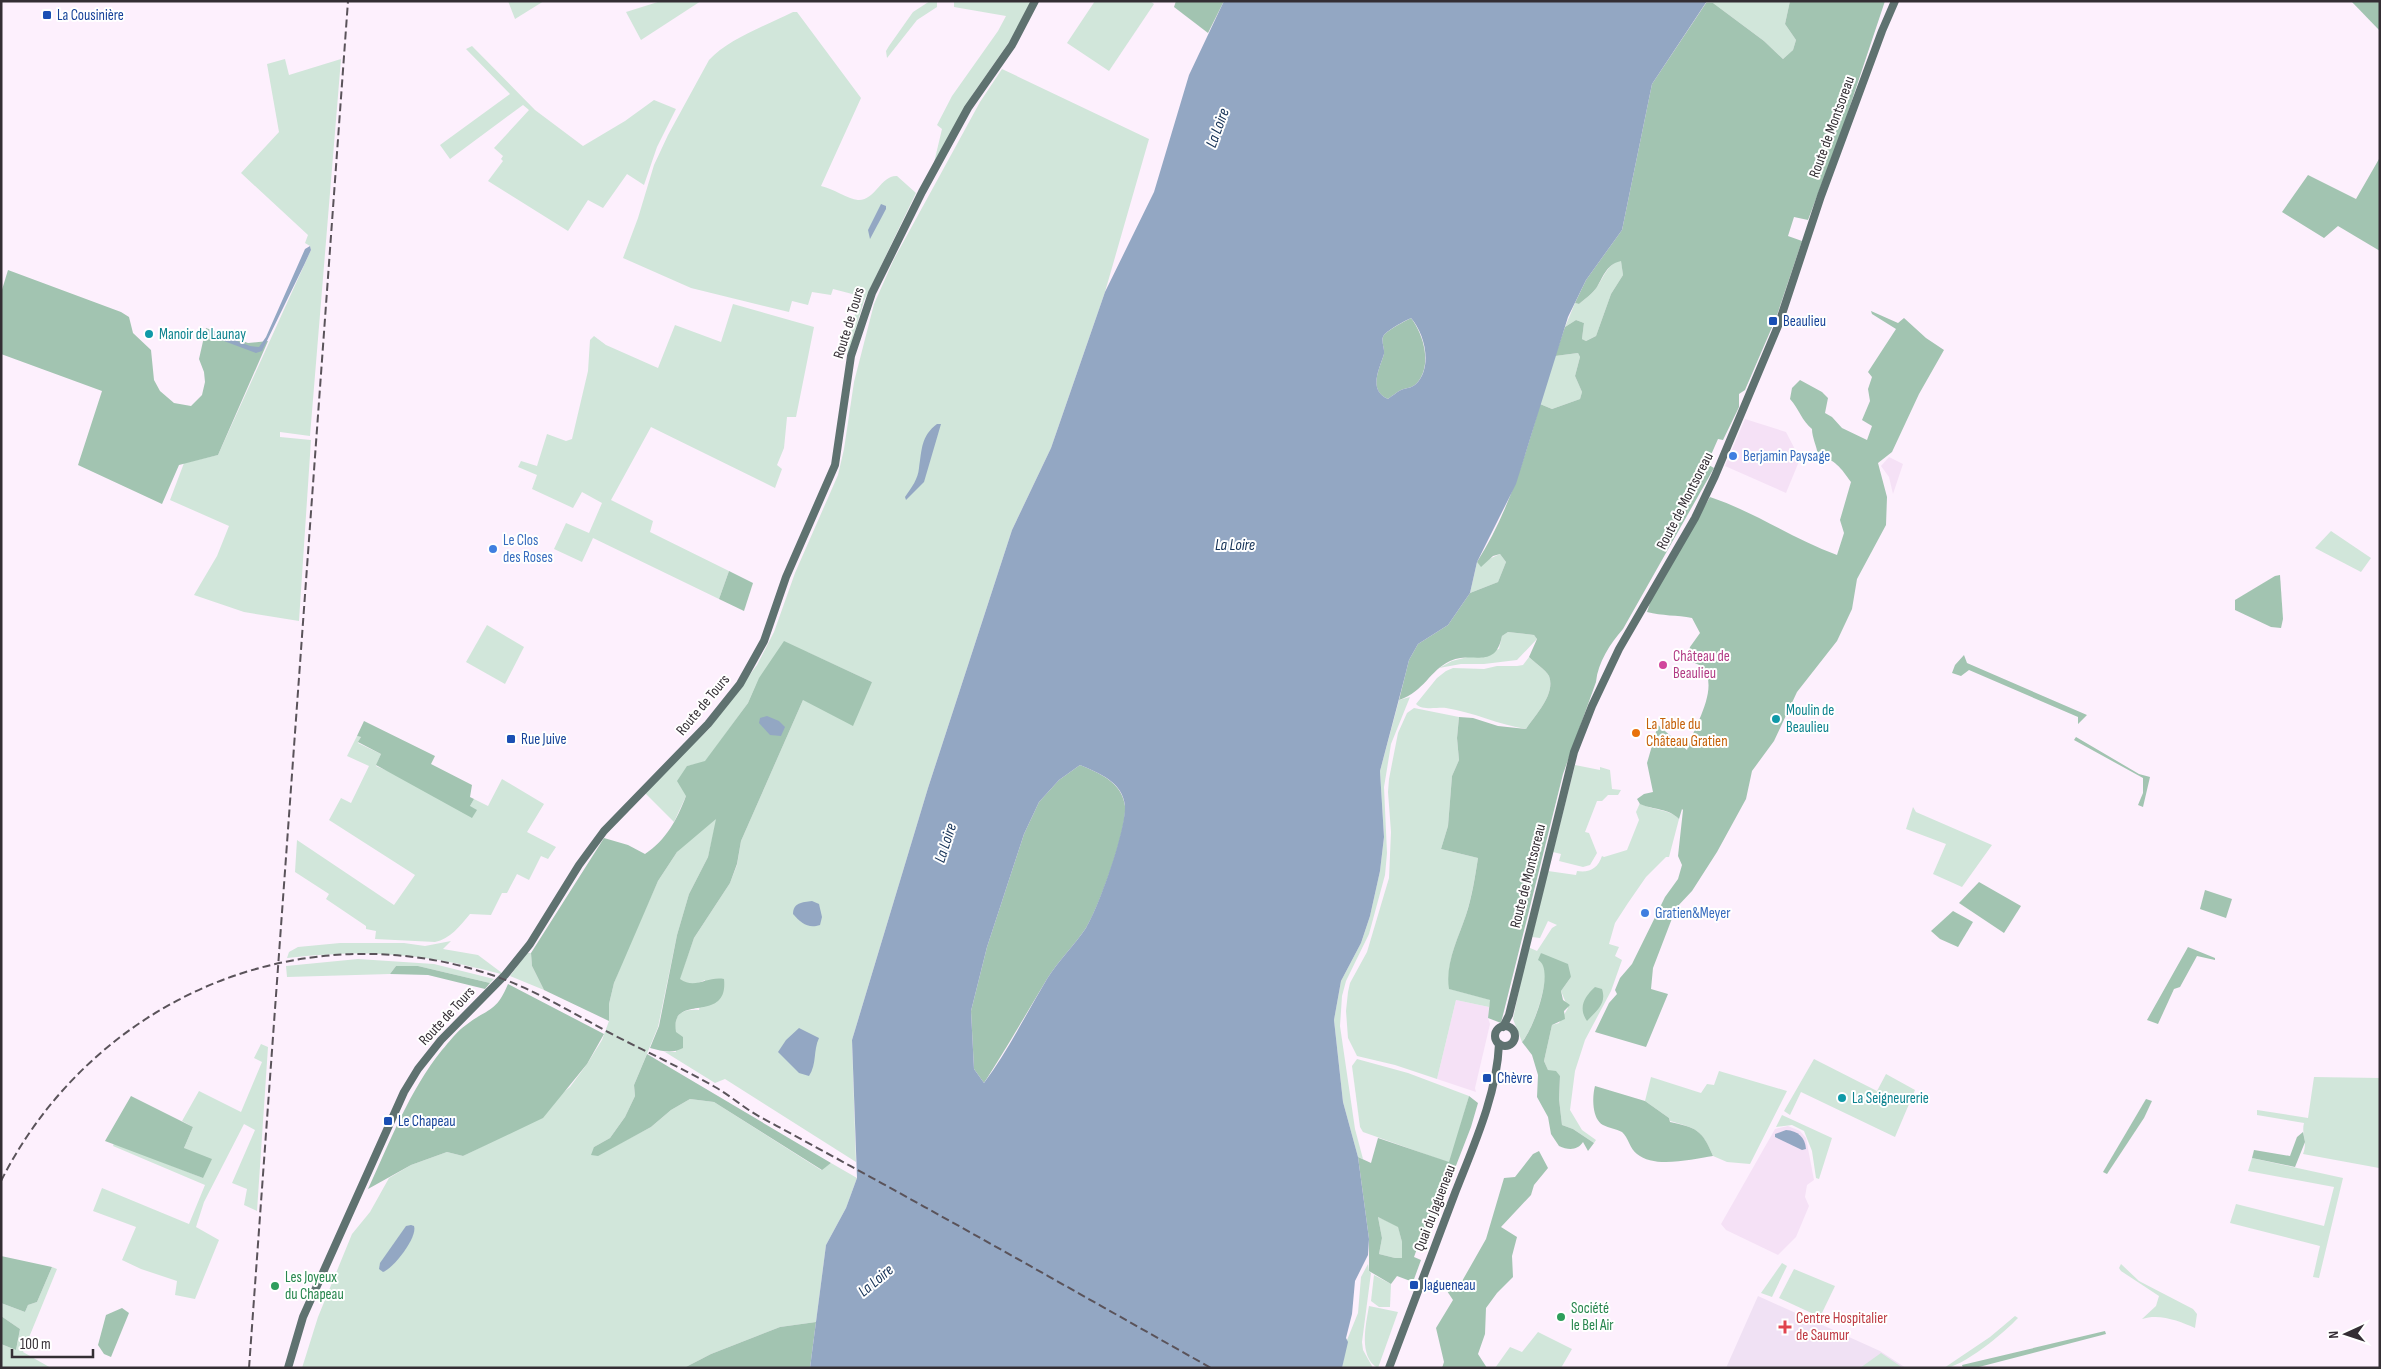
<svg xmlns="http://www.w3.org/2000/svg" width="2381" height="1369" font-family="'Sofia Sans Condensed',sans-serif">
<rect width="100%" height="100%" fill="#fdf0fd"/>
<g fill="#f5e1f6">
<polygon points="1745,419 1786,432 1800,459 1786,493 1725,466"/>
<polygon points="1889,457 1903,464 1893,494 1889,477 1881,466"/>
<polygon points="1456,1000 1489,1007 1488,1018 1490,1024 1475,1088 1476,1092 1437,1079"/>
<polygon points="1788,1126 1800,1131 1806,1138 1814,1180 1807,1185 1805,1197 1809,1206 1796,1237 1778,1255 1726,1230 1721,1224 1775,1129"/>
</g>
<polygon fill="#f0e1f4" points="1758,1296 1880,1351 1906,1368 1726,1368"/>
<g fill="#d1e6da">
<polygon points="508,1 544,1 515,19"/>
<polygon points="661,1 701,1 641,40 626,12"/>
<polygon points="930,1 937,1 937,7 917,20 887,58 886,51 889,46 913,12"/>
<polygon points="954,1 1031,1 1014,35 973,94 933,167 942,129 937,125 952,96 998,31 1006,16 954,7"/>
<polygon points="1095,1 1150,1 1154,4 1109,71 1067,43"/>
<polygon points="1707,1 1790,1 1785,24 1796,40 1793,50 1783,59 1764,41 1713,3 1706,3"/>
<path d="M793 12H797L861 98 821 186C832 188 848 199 858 200 875 201 881 175 897 176L916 193 864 301 847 358 849 336 860 296 833 289 831 295 812 292 808 305 792 301 789 312 691 288 623 258 638 218 654 165 668 135 709 60C728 39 767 25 793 12Z"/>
<polygon points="472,46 535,110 583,146 625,121 654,100 676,109 657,147 644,185 627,174 603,208 588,200 568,231 488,181 503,161 501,159 503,156 494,148 529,110 523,105 450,159 440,145 510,94 466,49"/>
<polygon points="285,59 289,75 341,59 310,436 280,432 280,437 311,440 299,621 244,612 194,595 217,556 229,526 170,500 184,463 218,455 311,250 310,246 305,243 308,235 241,173 279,132 267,64"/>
<path d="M1002 69 1149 139 1105 292 1051 448 1012 530 928 788 852 1040 856 1162 725 1079 715 1083 665 1052H676C676 1030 667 1008 699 1010L705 980C695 985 690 986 679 980L694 938 730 883 737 865 741 841 803 700 872 682 807 652 717 818 708 857 689 894 677 935 658 1027 634 1085 635 1096 625 1117 610 1138 594 1147 598 1155 651 1127 671 1110 690 1099 714 1102 821 1170 831 1163 857 1178 846 1208 826 1245 816 1322 780 1327 711 1354 684 1368H302L318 1317 352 1234 370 1212 389 1178 411 1165 447 1152 463 1156 517 1129 570 1087 587 1064 602 1040 609 1021V1004L614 983 628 948 658 881 677 852 727 754 759 678 748 703 705 762 687 766 686 796 674 822 644 792 709 729 757 665 774 632 795 573 838 475 844 449 854 382 874 304 894 259 951 155 980 102Z"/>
<path d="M1621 260 1623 275 1611 294 1596 336 1586 341 1582 339 1584 323 1576 320 1565 327 1575 303 1579 304C1585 299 1593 293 1597 287 1605 275 1607 265 1621 260Z"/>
<polygon points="733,304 814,327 796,417 787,417 784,448 777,465 782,469 775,488 651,427 611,500 653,521 650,532 729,571 719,599 593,538 582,562 554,549 566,523 589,533 602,503 582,492 573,508 532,489 537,475 518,467 521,461 537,466 547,434 566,441 572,439 588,371 590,340 594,336 606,345 658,368 675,325 721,342"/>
<polygon points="1578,353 1580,357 1575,376 1582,392 1580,399 1552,409 1540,404 1555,356"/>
<polygon points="2331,531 2371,558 2361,572 2315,548"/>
<polygon points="1500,554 1506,562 1498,582 1470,593 1477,562 1481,566 1489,559"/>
<polygon points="487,625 524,647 505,684 466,662"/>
<polygon points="1508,632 1534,635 1537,639 1517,660 1484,664 1461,664 1439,668 1452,661 1499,649 1502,636"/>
<path d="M1529 657C1534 662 1546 670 1549 676 1556 694 1535 715 1526 729 1499 725 1473 712 1446 708 1437 707 1423 711 1416 704L1437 678 1446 671 1453 668 1484 669 1497 666H1517L1523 665Z"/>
<polygon points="1410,697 1391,744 1387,769 1384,787 1387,853 1385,875 1369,934 1346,981 1342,996 1340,1026 1355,1129 1363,1159 1358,1157 1343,1102 1334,1020 1341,981 1361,943 1370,916 1380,871 1384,837 1380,771 1399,700"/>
<path d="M1414 708 1459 717 1457 738 1459 760 1452 776 1448 826 1441 849 1478 858C1475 877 1472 896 1466 915 1458 939 1445 963 1450 989L1491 1000 1489 1007 1456 1000 1437 1079 1395 1065 1357 1056 1348 1038 1346 1011 1348 992 1350 983 1367 952 1389 878 1391 832 1388 792 1389 779 1398 733 1407 713Z"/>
<path d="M357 736 361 737 358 743 381 754 376 766 470 806 474 799 488 806 502 779 544 804 527 832 556 847 548 859 541 856 529 880 517 874 507 893H502L491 915 470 914C460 926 450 939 435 942L375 939 376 931 366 929V926L326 899 329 894 295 872 297 840 394 905 415 875 329 820 341 798 351 803 369 766 347 756Z"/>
<polygon points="1575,765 1600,770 1600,767 1610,770 1612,789 1621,790 1618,795 1608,795 1602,801 1597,801 1585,832 1589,833 1597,853 1590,865 1583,867 1559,861 1561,854 1553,852"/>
<path d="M1640 803C1652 811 1668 808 1679 819L1669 857H1666L1646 877 1628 903 1615 923 1609 944 1619 947 1615 956 1622 960 1611 991 1585 1040 1575 1071 1570 1110 1582 1130 1596 1140 1594 1143 1573 1129 1562 1125 1559 1099 1560 1076 1548 1070 1544 1061 1552 1025 1559 1023 1568 1008 1561 991 1571 977 1541 953C1541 959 1544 963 1545 968 1548 985 1533 1029 1522 1042L1513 1019 1528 947 1537 951 1552 928 1557 925 1548 921 1540 938 1532 937 1548 871 1576 875 1577 871C1590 873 1598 868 1602 856L1604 857 1627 850 1639 820 1636 812Z"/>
<polygon points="1913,807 1916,812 1992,845 1962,887 1933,874 1946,844 1906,829"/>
<path d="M451 941 443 949 478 955 502 973 501 974C422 953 368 949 287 958L289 952 298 947 340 943H404L425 946Z"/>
<polygon points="527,953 531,953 532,966 544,990 510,976"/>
<polygon points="358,959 434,964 494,979 490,983 418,966 396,966 390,974 287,977 286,966"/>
<polygon points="261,1044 268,1047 257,1211 244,1205 247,1189 232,1183 255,1130 244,1124 204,1202 196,1227 219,1240 195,1299 175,1295 177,1281 141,1269 122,1260 136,1227 93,1211 102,1188 189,1224 205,1185 113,1146 114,1143 203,1178 184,1148 193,1127 182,1121 199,1091 241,1112 262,1062 254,1058"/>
<polygon points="1357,1059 1408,1073 1469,1096 1450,1163 1363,1132 1360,1127 1352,1066"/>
<polygon points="1814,1059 1877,1091 1886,1074 1915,1090 1895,1137 1801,1092 1790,1115 1784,1111"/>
<path d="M1719 1071 1787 1091 1750 1164 1727 1162 1713 1156C1702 1129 1695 1128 1670 1121L1669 1118 1645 1101 1651 1077 1701 1093 1707 1084 1714 1085Z"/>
<path d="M2314 1077 2380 1078 2379 1168 2303 1154C2308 1141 2301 1135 2304 1123L2257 1115V1110L2308 1118Z"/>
<polygon points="1782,1115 1832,1138 1819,1179 1816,1178 1812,1151 1804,1131 1792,1125 1776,1127"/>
<polygon points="2252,1158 2343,1178 2319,1278 2313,1277 2320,1246 2230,1223 2236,1204 2324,1226 2334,1187 2248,1171"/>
<polygon points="1378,1217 1398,1226 1402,1242 1402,1258 1395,1258 1379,1254 1382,1238"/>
<polygon points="1782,1263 1787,1266 1772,1297 1761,1293"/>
<polygon points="1368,1264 1369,1271 1371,1273 1362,1342 1363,1350 1373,1368 1342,1368 1347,1340 1358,1313 1361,1277"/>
<path d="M2121 1264 2139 1281 2193 1309 2197 1314 2195 1328C2180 1321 2159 1313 2142 1319L2156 1306 2159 1296 2121 1271 2119 1268Z"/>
<polygon points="52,1267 57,1269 23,1352 51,1368 1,1368 1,1344 16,1350 20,1329 1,1316 1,1303 25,1312 28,1305 37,1302"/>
<polygon points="1794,1269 1835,1286 1820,1317 1779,1298"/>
<polygon points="1374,1275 1391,1284 1390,1307 1379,1307 1371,1301"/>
<path d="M1369 1306 1398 1312 1378 1368C1358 1357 1366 1324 1369 1306Z"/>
<path d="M2015 1316 2018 1318C2005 1332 1962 1368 1944 1368L1990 1337Z"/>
<polygon points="1538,1332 1572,1349 1561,1368 1495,1368 1510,1347 1522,1352"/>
<polygon points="1881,1353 1903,1368 1860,1368"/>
</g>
<g fill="#a2c4b1" fill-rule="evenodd">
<polygon points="1176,1 1224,1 1208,33 1174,7"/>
<path d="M1790 1H1885L1843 127 1808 220 1794 217 1788 236 1802 241 1776 318 1745 390 1739 394V407L1723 440 1718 439 1707 464 1714 468 1623 629C1610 644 1598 662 1596 682L1563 774 1501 1023 1488 1018 1490 1000 1449 989C1445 963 1458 939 1466 915 1472 897 1475 877 1478 858L1441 849 1448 826 1452 776 1459 760 1457 738 1459 717 1473 718 1498 726 1526 729C1535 715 1556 694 1549 676 1546 670 1534 662 1529 657L1537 639 1534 635 1508 632 1502 636C1495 670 1474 651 1450 661 1429 671 1425 691 1399 700L1409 660 1418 644 1448 625 1470 593 1498 582 1506 562 1500 554 1493 556 1481 567 1477 562C1507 515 1525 458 1540 404L1552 409 1580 399 1582 392 1575 376 1580 357 1578 353 1555 356 1565 327 1576 320 1584 323 1582 339 1586 341 1596 336 1611 294 1623 275 1621 261C1607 264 1604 275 1597 287 1593 293 1585 299 1579 304L1575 303 1586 280 1622 230 1652 84 1706 3H1713L1764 41 1783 59 1793 50 1796 40 1785 24Z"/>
<polygon points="2351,1 2380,1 2380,31"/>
<polygon points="2379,159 2380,251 2338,226 2324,238 2282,212 2308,175 2356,199"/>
<polygon points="8,270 121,312 129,317 133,333 151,350 154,380 160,391 174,403 191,406 202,395 205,382 204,372 199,359 206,328 248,343 268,341 218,455 179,465 162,504 78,465 102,391 1,354 1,293"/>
<path d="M1871 311 1898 323 1904 318 1926 338 1944 350 1919 394 1892 452 1878 463 1887 497 1886 525 1857 579 1852 609 1837 641 1797 692 1774 741 1752 771 1746 799 1717 852 1692 891 1676 908 1653 968 1651 989 1668 994 1646 1047 1595 1032 1609 1003 1617 994 1615 990 1620 978 1632 964 1665 897 1678 879 1682 865 1678 856 1683 810 1682 809 1679 819C1668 808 1654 810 1640 804L1637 799 1644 794 1653 792 1647 763 1658 725 1687 750C1693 728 1720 689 1703 668 1700 664 1691 662 1686 660L1690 647 1700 633 1692 618C1677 615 1662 616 1647 612L1651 600 1710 497C1755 512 1793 539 1837 555L1844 533 1840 520 1851 482C1841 468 1835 459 1818 456 1817 446 1812 438 1812 429 1802 421 1799 409 1790 399L1792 388 1800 380 1822 392 1828 398 1825 413 1832 417 1842 428 1867 440 1872 426 1862 420 1870 401 1868 389 1872 377 1868 372 1896 329 1872 314Z"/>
<path d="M1411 318C1424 335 1433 367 1416 384 1412 388 1406 388 1401 390 1397 392 1392 396 1388 399 1368 390 1379 370 1384 354 1385 348 1380 340 1384 335 1388 330 1405 321 1411 318Z"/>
<polygon points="729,571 753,583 744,611 719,599"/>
<polygon points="2280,575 2283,619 2281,628 2271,627 2235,610 2235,600 2275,576"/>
<path d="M784 641 872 682 853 726 803 700 741 841 737 864 730 883 694 938 680 979C695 990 707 976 724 979 729 1026 669 991 676 1032L683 1037V1048C672 1054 662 1051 650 1048L659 1026 677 935 689 894 708 857 716 819 677 852 658 881 614 983 609 1004V1021L544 990 532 966 531 953 604 838 628 845 645 854C666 840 677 820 686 796L677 781 687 766 705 761 748 703 759 678Z"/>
<polygon points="1964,655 1967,663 2087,715 2078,724 2078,717 1969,670 1961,676 1952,673 1955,665"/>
<polygon points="364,721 435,756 431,764 472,785 470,797 474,799 470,806 477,810 472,818 376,765 381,754 358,742 361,737 357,736"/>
<polygon points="2076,737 2139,774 2150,777 2143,807 2138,805 2143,793 2143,778 2074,740"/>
<path d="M1080 765C1099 773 1122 782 1125 806 1127 830 1099 907 1086 928 1074 946 1058 961 1047 979 1026 1014 1006 1049 984 1083L974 1069 971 1011 987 947 1024 834 1039 802 1059 780Z"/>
<polygon points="1979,882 2021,906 2004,933 1959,903"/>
<polygon points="2205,890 2232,899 2226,918 2200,909"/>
<polygon points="1953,911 1973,922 1958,947 1940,939 1931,931"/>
<polygon points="2188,947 2215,958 2215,960 2197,956 2180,987 2174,989 2158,1024 2147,1020"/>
<path d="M1541 953 1568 964 1571 977 1561 991 1563 1000 1570 1005 1564 1011 1565 1019 1552 1025 1544 1061 1548 1070 1556 1071 1560 1076 1559 1099 1562 1125 1573 1129 1594 1143 1588 1151 1583 1142C1577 1151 1568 1150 1559 1146L1551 1134 1548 1117 1537 1097 1538 1075 1532 1055 1522 1042C1533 1030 1556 969 1538 960Z"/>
<polygon points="396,966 418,966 490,983 485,989 428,975 390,974"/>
<path d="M508 984 604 1034 587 1064 543 1118 463 1156 447 1152 411 1165 368 1189C390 1142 409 1091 442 1050 449 1042 457 1031 466 1025 488 1008 496 1013 508 984Z"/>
<path d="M1595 987 1602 989C1607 1004 1596 1011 1587 1021 1578 1008 1584 997 1595 987Z"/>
<polygon points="647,1054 831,1163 822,1170 714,1102 690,1099 671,1110 651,1127 598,1156 591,1155 594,1147 610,1138 625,1117 635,1096 634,1085"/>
<path d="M1595 1086 1645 1101 1669 1118 1670 1122C1696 1128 1702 1129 1713 1156 1692 1159 1655 1169 1637 1154 1630 1149 1628 1137 1622 1132 1616 1129 1609 1128 1603 1125 1592 1119 1592 1097 1595 1086Z"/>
<polygon points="131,1096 193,1127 184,1148 212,1159 203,1178 105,1141"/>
<path d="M1469 1096 1478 1103 1471 1127 1431 1230 1424 1229 1414 1257 1421 1260 1413 1282 1397 1276 1391 1284 1369 1271V1239L1358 1157 1371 1163 1378 1138 1449 1162ZM1378 1217 1398 1227 1402 1242V1258H1395L1379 1254 1382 1238Z"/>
<polygon points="2146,1099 2152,1101 2144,1118 2107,1174 2103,1172"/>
<polygon points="2303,1132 2305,1142 2295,1167 2252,1158 2254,1150 2290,1156 2297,1137"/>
<polygon points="1539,1151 1548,1168 1534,1185 1531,1195 1501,1227 1517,1237 1512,1256 1513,1277 1497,1293 1486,1308 1485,1334 1478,1354 1487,1368 1442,1368 1444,1362 1436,1328 1453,1300 1445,1288 1446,1280 1461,1283 1486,1239 1504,1178 1515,1177 1533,1154"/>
<polygon points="1,1256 52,1267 37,1302 28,1305 25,1312 1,1303"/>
<polygon points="122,1308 129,1313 111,1357 104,1354 98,1345 106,1315"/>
<polygon points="1,1316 20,1329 16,1350 1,1344"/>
<polygon points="816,1322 810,1368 684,1368 711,1354 780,1327"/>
<polygon points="2105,1331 2106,1334 1975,1368 1963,1368 1962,1365"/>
</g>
<g fill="#93a7c3" fill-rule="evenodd">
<path d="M1224 1H1707L1652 84 1622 230 1586 280 1568 317 1516 484 1477 562 1470 593 1448 625 1418 644 1409 660 1405 676 1380 771 1384 837 1380 871 1370 916 1361 943 1341 981 1334 1020 1343 1102 1358 1157 1369 1239 1368 1255 1355 1281 1352 1314 1346 1338 1348 1342 1342 1368H810L826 1245 846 1208 857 1178 852 1040 928 788 1012 530 1051 448 1105 292 1154 192 1189 75ZM1411 318C1425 334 1433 367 1416 384 1412 388 1406 388 1401 390 1397 392 1392 396 1388 399 1368 390 1379 370 1384 354 1385 348 1380 340 1384 335 1388 330 1404 321 1411 318ZM1080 765C1099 773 1123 782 1125 806 1126 830 1099 907 1086 928 1074 946 1058 961 1047 979 1026 1014 1008 1051 984 1083L974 1069 971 1011 987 947 1024 834 1039 802 1059 780Z"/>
<polygon points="881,204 886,206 886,209 870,239 868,230"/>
<polygon points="310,246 311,250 305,263 262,351 256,353 208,335 208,330 250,346 259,347 266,337 305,249"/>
<path d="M937 424H941L924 482 906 500 905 497C912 487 918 479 919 468 922 449 921 436 937 424Z"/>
<polygon points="767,716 779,721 785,727 781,736 770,735 759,723 760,718"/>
<path d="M812 901 819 904 822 917 820 925C808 929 801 923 793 914 793 903 802 902 812 901Z"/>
<path d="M799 1028 819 1038C813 1051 817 1064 809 1076L799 1073 778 1052 786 1040Z"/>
<path d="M1786 1130C1798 1131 1805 1137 1806 1149L1802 1150 1775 1137V1134Z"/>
<path d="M411 1225 414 1226C418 1237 393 1269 383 1272L379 1269 380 1263 406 1226Z"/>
</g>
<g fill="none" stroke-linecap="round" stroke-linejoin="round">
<g stroke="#5f7270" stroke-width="8">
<circle cx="1505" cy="1036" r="10"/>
<polyline points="1503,1027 1509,1015 1574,752 1592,706 1619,649 1695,518 1715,476 1778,326 1821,196 1882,31 1895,1"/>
<polyline points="288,1368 303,1317 404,1092 418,1069 441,1040 505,975 530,944 579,865 604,831 708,724 740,684 764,641 786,577 835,465 851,356 872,293 922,192 968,108 1012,45 1035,1"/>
<path d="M1389 1368C1411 1310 1433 1251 1455 1193 1473 1147 1497 1095 1499 1044"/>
</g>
<g stroke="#5a535a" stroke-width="2" stroke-dasharray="8 4" stroke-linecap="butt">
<path d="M1 1181C93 999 301 909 495 976 535 990 571 1012 608 1032 644 1051 680 1067 715 1087 731 1096 745 1109 762 1118 913 1199 1062 1284 1211 1368"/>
<polyline points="249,1368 348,1"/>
</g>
</g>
<g fill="#1a4fb4" stroke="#fff" stroke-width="2">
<rect x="42" y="10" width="10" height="10" rx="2.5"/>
<rect x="1768" y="316" width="10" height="10" rx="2.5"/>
<rect x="506" y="734" width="10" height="10" rx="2.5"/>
<rect x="1482" y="1073" width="10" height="10" rx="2.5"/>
<rect x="383" y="1116" width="10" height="10" rx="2.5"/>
<rect x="1409" y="1280" width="10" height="10" rx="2.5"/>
</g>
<g fill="#0f9aa8" stroke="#fff" stroke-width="2">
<circle cx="149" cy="334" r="5"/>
<circle cx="1776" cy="719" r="5"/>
<circle cx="1842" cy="1098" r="5"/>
</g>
<g fill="#3f7fe0" stroke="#fff" stroke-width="2">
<circle cx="1733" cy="456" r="5"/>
<circle cx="493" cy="549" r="5"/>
<circle cx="1645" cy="913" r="5"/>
</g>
<circle fill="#d1479c" stroke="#fff" stroke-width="2" cx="1663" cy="665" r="5"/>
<circle fill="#e8710a" stroke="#fff" stroke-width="2" cx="1636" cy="733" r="5"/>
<g fill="#2e9e5b" stroke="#fff" stroke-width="2">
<circle cx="275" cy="1286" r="5"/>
<circle cx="1561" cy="1317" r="5"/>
</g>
<path fill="#e0444e" stroke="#fff" stroke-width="2" d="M1782.5 1319.5h5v5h5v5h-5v5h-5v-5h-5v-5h5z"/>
<g text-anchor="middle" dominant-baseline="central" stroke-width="4" stroke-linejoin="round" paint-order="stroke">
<g font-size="15" fill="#164399" stroke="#fff" text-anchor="start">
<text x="57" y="15">La Cousinière</text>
<text x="1783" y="321">Beaulieu</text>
<text x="521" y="739">Rue Juive</text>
<text x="1497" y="1078">Chèvre</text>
<text x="398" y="1121">Le Chapeau</text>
<text x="1424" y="1285">Jagueneau</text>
</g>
<g font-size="15" fill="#342e34" stroke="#fff">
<text transform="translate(1832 127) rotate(-70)">Route de Montsoreau</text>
<text transform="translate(849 323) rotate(-73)">Route de Tours</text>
<text transform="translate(1685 501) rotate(-63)">Route de Montsoreau</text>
<text transform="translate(703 705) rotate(-50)">Route de Tours</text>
<text transform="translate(1528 876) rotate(-76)">Route de Montsoreau</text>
<text transform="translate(447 1016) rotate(-47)">Route de Tours</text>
<text transform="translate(1435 1208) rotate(-69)">Quai du Jagueneau</text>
</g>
<g font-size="15" fill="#0d838f" stroke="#fff" text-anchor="start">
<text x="159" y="334">Manoir de Launay</text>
<text x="1786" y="710">Moulin de<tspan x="1786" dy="17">Beaulieu</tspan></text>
<text x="1852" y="1098">La Seigneurerie</text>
</g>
<g font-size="15" fill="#366cbe" stroke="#fff" text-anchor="start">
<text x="1743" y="456">Berjamin Paysage</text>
<text x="503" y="540">Le Clos<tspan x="503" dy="17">des Roses</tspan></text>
<text x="1655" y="913">Gratien&amp;Meyer</text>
</g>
<g font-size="15" fill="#b23c85" stroke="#fff" text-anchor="start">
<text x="1673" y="656">Château de<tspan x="1673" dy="17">Beaulieu</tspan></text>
</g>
<g font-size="15" fill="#c56008" stroke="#fff" text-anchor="start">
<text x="1646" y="724">La Table du<tspan x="1646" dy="17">Château Gratien</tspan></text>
</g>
<g font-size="15" fill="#27864d" stroke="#fff" text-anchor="start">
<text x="285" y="1277">Les Joyeux<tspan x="285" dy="17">du Chapeau</tspan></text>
<text x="1571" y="1308">Société<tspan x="1571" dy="17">le Bel Air</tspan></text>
</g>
<g font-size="15" fill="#be3a42" stroke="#fff" text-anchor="start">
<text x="1796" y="1318">Centre Hospitalier<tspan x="1796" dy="17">de Saumur</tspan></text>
</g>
<g font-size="16" font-style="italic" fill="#133055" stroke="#fff">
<text transform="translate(1218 128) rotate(-70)">La Loire</text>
<text x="1235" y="545">La Loire</text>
<text transform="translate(946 843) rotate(-72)">La Loire</text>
<text transform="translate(876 1281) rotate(-40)">La Loire</text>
</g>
</g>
<rect width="2381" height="1369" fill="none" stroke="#342e34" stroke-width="5"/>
<g transform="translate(2346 1334) rotate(267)" stroke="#ffffff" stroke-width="4" paint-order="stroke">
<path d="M0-4L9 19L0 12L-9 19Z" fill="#342e34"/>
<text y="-8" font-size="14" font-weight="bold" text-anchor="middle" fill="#342e34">N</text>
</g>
<path d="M12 1349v8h81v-8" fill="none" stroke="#342e34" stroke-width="2.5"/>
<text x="20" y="1349" font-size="15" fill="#342e34" stroke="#ffffff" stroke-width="4" paint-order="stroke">100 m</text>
</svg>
